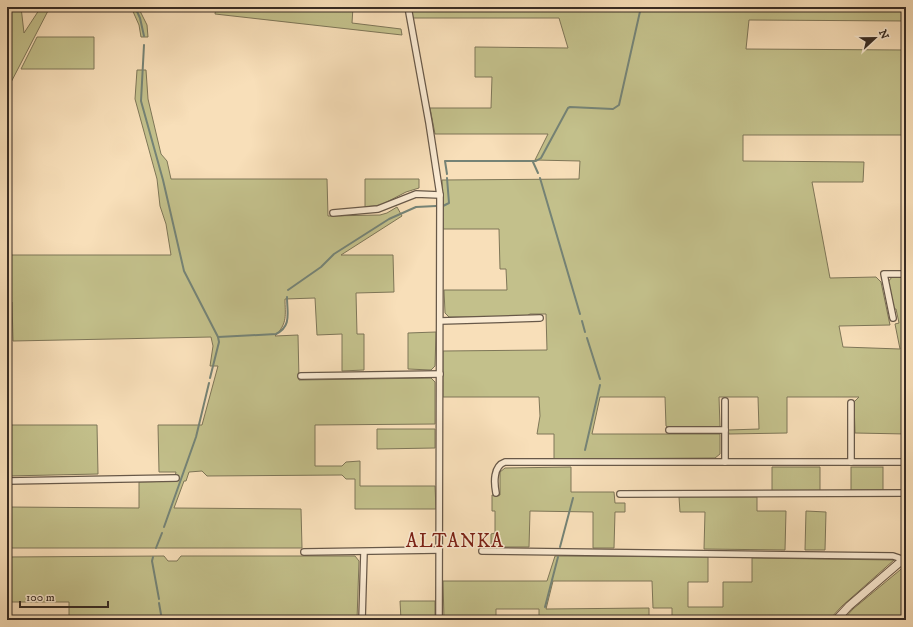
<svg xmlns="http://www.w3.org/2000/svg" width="913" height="627" font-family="'IM FELL DW Pica',serif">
<rect width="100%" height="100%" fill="#f8dfb9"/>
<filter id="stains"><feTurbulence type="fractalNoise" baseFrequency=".005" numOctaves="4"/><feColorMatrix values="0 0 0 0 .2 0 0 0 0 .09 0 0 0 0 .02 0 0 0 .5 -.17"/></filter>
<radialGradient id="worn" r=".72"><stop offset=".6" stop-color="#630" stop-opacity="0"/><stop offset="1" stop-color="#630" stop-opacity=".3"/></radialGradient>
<g fill="#c3c08b" stroke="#7e7658">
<polygon points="7,7 21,7 24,33 41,7 50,7 7,90"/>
<polygon points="131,7 138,7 147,25 148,37 141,37 139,25"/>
<polygon points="216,7 353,7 352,23 401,29 402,35 215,14"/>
<polygon points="411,7 906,7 906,21 749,20 746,49 906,50 906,135 743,135 743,161 864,162 863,182 812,182 830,278 876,277 881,282 890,325 839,326 843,347 900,349 895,324 899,323 896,309 894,309 888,282 892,277 906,277 906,434 855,433 854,402 859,397 787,397 787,433 729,434 728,430 759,429 758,397 719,397 720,426 717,428 669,428 666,426 665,397 600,397 592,434 720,434 720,454 715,458 554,459 554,434 537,434 540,416 539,397 443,397 443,351 547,350 546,314 530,314 525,317 449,317 445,313 444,290 507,290 506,269 500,269 499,229 443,229 442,180 579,179 580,161 535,160 548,134 435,134 430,108 491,108 492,77 475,77 475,47 568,48 559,18 413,18"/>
<polygon points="37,37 94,37 94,69 21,69"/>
<path d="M137 70H146L148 99 161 154 167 161 171 179H327L328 216 380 215 387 213 397 207 402 216 341 255H393L394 292 356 293 357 334H364V370L342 371V334L317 335 315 298 285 299C285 315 288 323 275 336L298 335 299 380 431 378 435 382V424L315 425V466H342L346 462 360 461V486H435L436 509H355V479H346L342 475 207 476 202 471 189 472 186 481H184L174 508 301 509 302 548H7V507L139 508V482L174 481 176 472H159L158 425H202L218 366H210L213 346 211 337 13 341 12 302 7 301V255H171L166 224 160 206 157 179 135 99Z"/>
<polygon points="365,179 419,179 419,188 406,192 381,205 365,207"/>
<polygon points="436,332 435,366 431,370 408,369 408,333"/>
<polygon points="7,425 97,425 98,474 7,476"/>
<polygon points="377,429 435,429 435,448 377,449"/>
<polygon points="571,467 571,492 614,492 615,503 625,503 625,512 615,512 614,548 593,548 593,512 530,511 529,547 498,547 495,545 491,544 491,534 495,533 495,511 492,511 492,495 500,495 500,472 505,468"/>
<polygon points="772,467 820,467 820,491 772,492"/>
<rect x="851" y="467" width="32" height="24"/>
<polygon points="679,497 757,497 757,511 786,511 785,550 704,549 705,512 680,512"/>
<polygon points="806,511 826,512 825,550 805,550"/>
<polygon points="164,556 168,561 177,561 181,556 355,556 359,561 357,620 69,620 69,602 7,602 7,557"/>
<polygon points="555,556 708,557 708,582 688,582 688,607 723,607 723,582 752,582 752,558 894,560 842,606 829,620 672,620 672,608 653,608 652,581 553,581 546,609 649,608 649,620 539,620 539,609 496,609 496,620 444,620 443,581 547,581"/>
<polygon points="906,565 906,620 843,620 853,609"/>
<polygon points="400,601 435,601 435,620 401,620"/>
</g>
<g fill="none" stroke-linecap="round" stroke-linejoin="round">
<g stroke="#758376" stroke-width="2">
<polyline points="135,7 140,18 144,36"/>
<path d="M144 45 141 101 163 180 184 271 218 337 276 334C292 326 287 313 287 297"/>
<polyline points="533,162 538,173"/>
<polyline points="447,174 445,161 536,161 541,158 568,108 570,107 613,109 619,105 641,7"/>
<polyline points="540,178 580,314"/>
<polyline points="443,206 449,203 447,178"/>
<polyline points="288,290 321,267 334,254 389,219 416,207 436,206"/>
<polyline points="582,321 585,332"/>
<polyline points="587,338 600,379"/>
<polyline points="210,378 219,342 218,337"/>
<polyline points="585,450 600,385"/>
<polyline points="164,527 196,437 209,383"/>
<polyline points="560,547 573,498"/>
<polyline points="156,548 162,533"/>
<polyline points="153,557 152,561 159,599"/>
<polyline points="159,603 162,620"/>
<polyline points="545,607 558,557"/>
</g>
<g stroke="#685949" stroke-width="8">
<g id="minor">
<polyline points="408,7 429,123 440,195 439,620"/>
<polyline points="333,213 378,209 416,194 440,195"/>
<polyline points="893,318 884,274 906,274"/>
<polyline points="440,321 540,318"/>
<polyline points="301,376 440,374"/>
<polyline points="725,401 725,462"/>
<polyline points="669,430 725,430"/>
<polyline points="851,462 851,403"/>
<polyline points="7,481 176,478"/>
<path d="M496 493C494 483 493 466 505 462H906"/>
<polyline points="620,494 906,493"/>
<polyline points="482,551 893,556 899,558 902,561"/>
<polyline points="304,552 439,550"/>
<polyline points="362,620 364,552"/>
</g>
</g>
<g stroke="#685949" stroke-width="9">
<polyline id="tertiary" points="836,620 849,606 906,557"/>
</g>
<use href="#minor" stroke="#faead2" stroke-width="5.5"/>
<use href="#tertiary" stroke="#faead2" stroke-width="7"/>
</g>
<g text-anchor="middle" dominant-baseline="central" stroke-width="3" stroke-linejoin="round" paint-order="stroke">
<g font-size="19" letter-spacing="1" fill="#7a1f14" stroke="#faead2">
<text x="455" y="541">ALTANKA</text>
</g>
</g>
<rect width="913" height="627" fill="none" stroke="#f8dfb9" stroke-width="24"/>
<rect x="8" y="8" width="897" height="611" fill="none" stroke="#382c24" stroke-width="2"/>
<rect x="12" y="12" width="889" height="603" fill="none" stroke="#382c24"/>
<g transform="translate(875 38) rotate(68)" stroke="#faead2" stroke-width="3" paint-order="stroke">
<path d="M0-3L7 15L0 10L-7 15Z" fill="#382c24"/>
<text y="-6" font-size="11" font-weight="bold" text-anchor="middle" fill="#382c24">N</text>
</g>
<path d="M20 601v6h88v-6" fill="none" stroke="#382c24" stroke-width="2"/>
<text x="26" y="601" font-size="12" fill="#382c24" stroke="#faead2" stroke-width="3" paint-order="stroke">100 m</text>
<rect width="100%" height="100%" filter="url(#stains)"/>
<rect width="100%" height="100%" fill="url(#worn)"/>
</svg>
